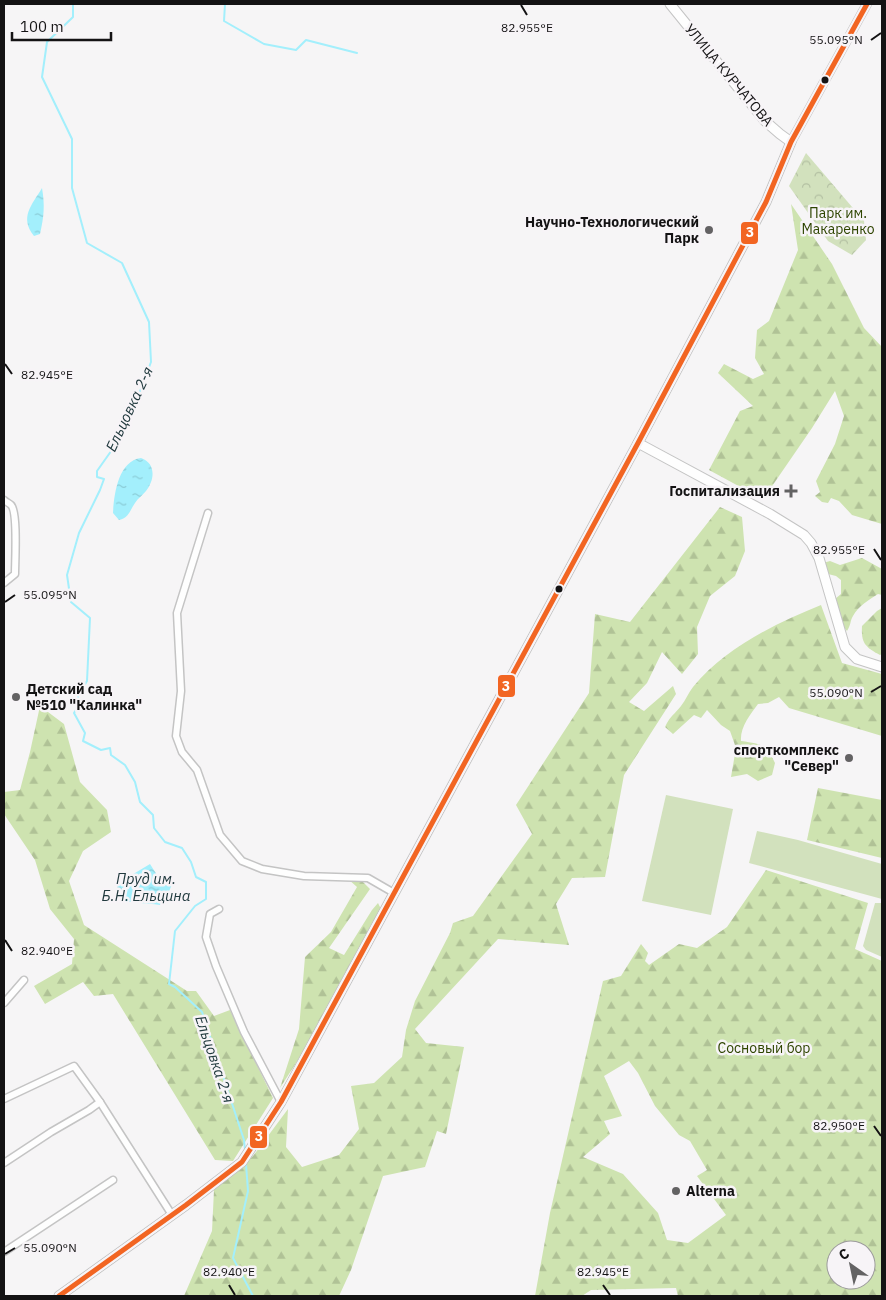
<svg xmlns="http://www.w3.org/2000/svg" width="886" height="1300" font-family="'IBM Plex Sans',sans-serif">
<defs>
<pattern id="forest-firs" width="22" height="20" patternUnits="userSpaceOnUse" patternTransform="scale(1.25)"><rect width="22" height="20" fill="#cee3b0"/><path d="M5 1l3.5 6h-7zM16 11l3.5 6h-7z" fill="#b0c296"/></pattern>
<pattern id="park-crowns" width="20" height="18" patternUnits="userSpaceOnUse" patternTransform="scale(1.25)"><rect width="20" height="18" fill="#d2e1bd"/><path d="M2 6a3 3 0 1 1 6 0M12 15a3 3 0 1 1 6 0" fill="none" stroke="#b3c0a2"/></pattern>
<pattern id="water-ripples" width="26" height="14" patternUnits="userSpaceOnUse" patternTransform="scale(1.25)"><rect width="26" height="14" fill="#a3effc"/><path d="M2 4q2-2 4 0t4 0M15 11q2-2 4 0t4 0" fill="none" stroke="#8bccd7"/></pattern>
</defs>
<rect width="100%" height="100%" fill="#f6f5f6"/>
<g fill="url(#forest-firs)" fill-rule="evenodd">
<polygon points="791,204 832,264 864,328 882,347 882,524 852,515 839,501 831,498 828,503 822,502 815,496 820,492 816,481 835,444 844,416 835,391 812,428 768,492 757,496 709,470 740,411 753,406 718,373 724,364 753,379 764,374 755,358 757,330 769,321 798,250"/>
<polygon points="720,507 742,517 745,551 735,576 710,596 697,627 698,654 682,674 662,652 647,683 629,702 644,711 673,686 676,694 624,775 605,877 572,878 556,904 569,945 498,939 415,1029 426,1043 464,1047 446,1134 437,1131 425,1167 383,1176 351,1270 339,1296 184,1296 212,1231 214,1190 253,1156 288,1109 286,1147 302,1167 339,1155 359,1129 351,1086 374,1083 402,1057 406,1030 415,1001 450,933 453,923 473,916 532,834 516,805 589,693 595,614 630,622"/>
<path d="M862 558 882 569V595L878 594C869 600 858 606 853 616 850 621 851 625 847 631L842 625 835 599 841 594V580L836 576 828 574 823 563 830 561 840 565Z"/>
<path d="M821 605 842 663 882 674V736L789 708 779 697 768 703 758 704C750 715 740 727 741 741 762 744 766 744 775 763L772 775 758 781 747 774 731 777 736 748 730 731 721 725 707 710 701 718 694 715 673 734 665 727C671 715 673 716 681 706 686 700 688 693 693 687 725 648 774 624 821 605Z"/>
<path d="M882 608V654L880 655C865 647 861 643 862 626L877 611Z"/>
<polygon points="40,706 64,724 80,782 107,810 111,832 83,851 69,881 84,925 187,991 196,991 214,1016 230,1010 273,1098 233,1161 215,1160 113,994 94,996 83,982 45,1004 34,986 72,964 74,939 50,909 35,860 4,814 4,792 20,790 30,752"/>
<polygon points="818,788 882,800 882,858 807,840"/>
<path d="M766 870 868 903 855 949 882 961V1296H678L676 1288 591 1290 582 1296H535L550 1213 603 981 621 976 641 944 648 953 645 961 649 965 679 944 697 948 727 927ZM629 1061 638 1073 655 1106 679 1135 690 1141 707 1170 697 1176 726 1215 688 1243 667 1240 658 1213 623 1174 583 1157 610 1134 604 1121 622 1116 604 1076ZM836 1250H866V1280H836Z"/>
<polygon points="348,879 361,880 370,889 329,948 344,955 372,910 378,903 381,909 314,1035 280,1088 299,1029 305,957 331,932 357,887"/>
</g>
<polygon fill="url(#park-crowns)" points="806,153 864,221 866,240 852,255 828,241 789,186"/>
<g fill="#d2e1bd">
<polygon points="666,795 733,809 711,915 642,901"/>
<polygon points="757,831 798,840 882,864 882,899 749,863"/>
<polygon points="875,903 882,903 882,957 866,950 863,946"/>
</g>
<g fill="url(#water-ripples)">
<path d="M42 188C45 205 44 217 40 234L34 236C19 217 32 205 42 188Z"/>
<path d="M141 458C156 463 155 480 146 491 143 495 138 498 135 503 130 510 129 518 119 520L113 513C114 495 118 461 141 458Z"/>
<path d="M150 864 157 875 172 883C170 893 164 897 160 905 146 903 132 903 119 900L117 885C125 875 126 879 135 873 140 870 145 867 150 864Z"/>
</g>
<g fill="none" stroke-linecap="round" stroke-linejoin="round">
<g stroke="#a3effc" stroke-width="2">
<polyline points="73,4 73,17 47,42 42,77 72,139 72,188 87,243 122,263 149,322 151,362 136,402 114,447 97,471 97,477 104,479 100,490 79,533 67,575 71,602 90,618 87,681 78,696 79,705 74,713 85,733 83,741 101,750 110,748 111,755 125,765 135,782 140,802 153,815 154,828 165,842 182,848 191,862 196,877 206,882 206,899 195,906 175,931 169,984 175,987 202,1012 244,1140 245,1150"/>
<polyline points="225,4 224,21 264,44 296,50 306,40 357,53"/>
<polyline points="246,1164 248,1191 233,1258 253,1296"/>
</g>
<g stroke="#c4c4c4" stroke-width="9">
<g id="minor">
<path d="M4 500C6 502 9 503 11 505 18 512 15 562 15 574L4 583"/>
<polyline points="208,513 177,613 181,691 176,736 182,752 197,770 220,835 242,861 262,869 304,876 368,878 394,893"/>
<polyline points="219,909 210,914 206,937 216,966 244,1032 281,1102"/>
<polyline points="4,1003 24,980"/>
<polyline points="4,1099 74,1066 100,1102 172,1215"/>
<polyline points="4,1163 51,1132 89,1110 100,1102"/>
<polyline points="4,1252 113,1180"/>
</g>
</g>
<g stroke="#c4c4c4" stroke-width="10">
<polyline id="tertiary" points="791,142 867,4"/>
</g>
<g stroke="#c4c4c4" stroke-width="11">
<g id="secondary">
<polyline points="638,443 770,514 804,535 811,543 819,558 845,647 857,659 882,667"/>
<polyline points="59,1296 186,1205 242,1162 281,1102 638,443 766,202 791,142 780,134 765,121 670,4"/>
</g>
</g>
<use href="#minor" stroke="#fefefe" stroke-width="6"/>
<use href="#tertiary" stroke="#fefefe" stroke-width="8"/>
<use href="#secondary" stroke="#fefefe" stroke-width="9"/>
<g stroke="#f7f4f7" stroke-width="9">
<polyline id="bus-1" points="59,1296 186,1205 242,1162 281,1102 638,443 766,202 791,142 867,4"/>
</g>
<use href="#bus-1" stroke="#f26522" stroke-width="5"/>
</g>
<path fill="none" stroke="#141314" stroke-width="2" d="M521 5 527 15M871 40 881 33M5 364 12 374M874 549 881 560M5 602 15 595M871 692 881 686M5 940 12 951M874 1126 881 1136M5 1254 15 1248M229 1285 235 1295M603 1285 610 1295"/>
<g fill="#141314" stroke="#f7f4f7" stroke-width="2">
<circle cx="825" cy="80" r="4.5"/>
<circle cx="559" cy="589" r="4.5"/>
</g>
<g fill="#636263" stroke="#f7f4f7" stroke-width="2">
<circle cx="709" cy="230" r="5"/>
<path d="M788.5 483.5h5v5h5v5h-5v5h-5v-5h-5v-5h5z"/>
<circle cx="16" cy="697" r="5"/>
<circle cx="849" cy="758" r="5"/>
<circle cx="676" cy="1191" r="5"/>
</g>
<g text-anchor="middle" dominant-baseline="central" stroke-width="5" stroke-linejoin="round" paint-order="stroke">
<g font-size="14" fill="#141314" stroke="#f7f4f7">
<text transform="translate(729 75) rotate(50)">УЛИЦА КУРЧАТОВА</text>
</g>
<g font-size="14" fill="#2e4500" stroke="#f7f4f7">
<text x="838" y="213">Парк им.<tspan x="838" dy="16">Макаренко</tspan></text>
<text x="764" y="1048">Сосновый бор</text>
</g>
<g font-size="14" font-weight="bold" fill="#141314" stroke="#f7f4f7" text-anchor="end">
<text x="699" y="222">Научно-Технологический<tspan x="699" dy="16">Парк</tspan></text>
<text x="780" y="491">Госпитализация</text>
<text x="26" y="689" text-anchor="start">Детский сад<tspan x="26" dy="16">№510 "Калинка"</tspan></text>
<text x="839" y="750">спорткомплекс<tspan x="839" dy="16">"Север"</tspan></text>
<text x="686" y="1191" text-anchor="start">Alterna</text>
</g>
<g font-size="15" font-style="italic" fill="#213a3e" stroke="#f7f4f7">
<text transform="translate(129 409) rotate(-65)">Ельцовка 2-я</text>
<text x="146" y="878">Пруд им.<tspan x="146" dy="17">Б.Н. Ельцина</tspan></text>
<text transform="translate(215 1059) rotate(71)">Ельцовка 2-я</text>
</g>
</g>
<g font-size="12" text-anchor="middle" fill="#141314" stroke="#f7f4f7" stroke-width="5" stroke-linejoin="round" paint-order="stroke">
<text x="527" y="32">82.955°E</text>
<text x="836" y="44">55.095°N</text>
<text x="47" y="379">82.945°E</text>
<text x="839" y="554">82.955°E</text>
<text x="50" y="599">55.095°N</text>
<text x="836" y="697">55.090°N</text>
<text x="47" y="955">82.940°E</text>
<text x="839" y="1130">82.950°E</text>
<text x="50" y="1252">55.090°N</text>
<text x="229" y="1276">82.940°E</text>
<text x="603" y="1276">82.945°E</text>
</g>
<g stroke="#f7f4f7" stroke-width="2">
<rect x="740" y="221" width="19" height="24" rx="5" fill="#f26522"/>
<rect x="497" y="674" width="19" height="24" rx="5" fill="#f26522"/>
<rect x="249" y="1125" width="19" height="24" rx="5" fill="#f26522"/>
</g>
<g font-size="14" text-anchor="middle" font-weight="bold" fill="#fff">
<text x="750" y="237">3</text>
<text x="506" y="691">3</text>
<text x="259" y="1141">3</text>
</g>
<rect width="886" height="1300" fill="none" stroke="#141314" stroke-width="10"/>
<g transform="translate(851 1265) rotate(327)"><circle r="24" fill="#f7f4f7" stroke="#9c9a9c"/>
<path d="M0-4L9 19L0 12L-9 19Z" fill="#636263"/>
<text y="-8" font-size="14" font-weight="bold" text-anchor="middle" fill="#141314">С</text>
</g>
<path d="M12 32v8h99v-8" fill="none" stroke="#141314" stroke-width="2.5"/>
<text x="20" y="32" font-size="15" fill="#141314" stroke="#f7f4f7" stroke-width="4" paint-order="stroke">100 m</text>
</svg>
